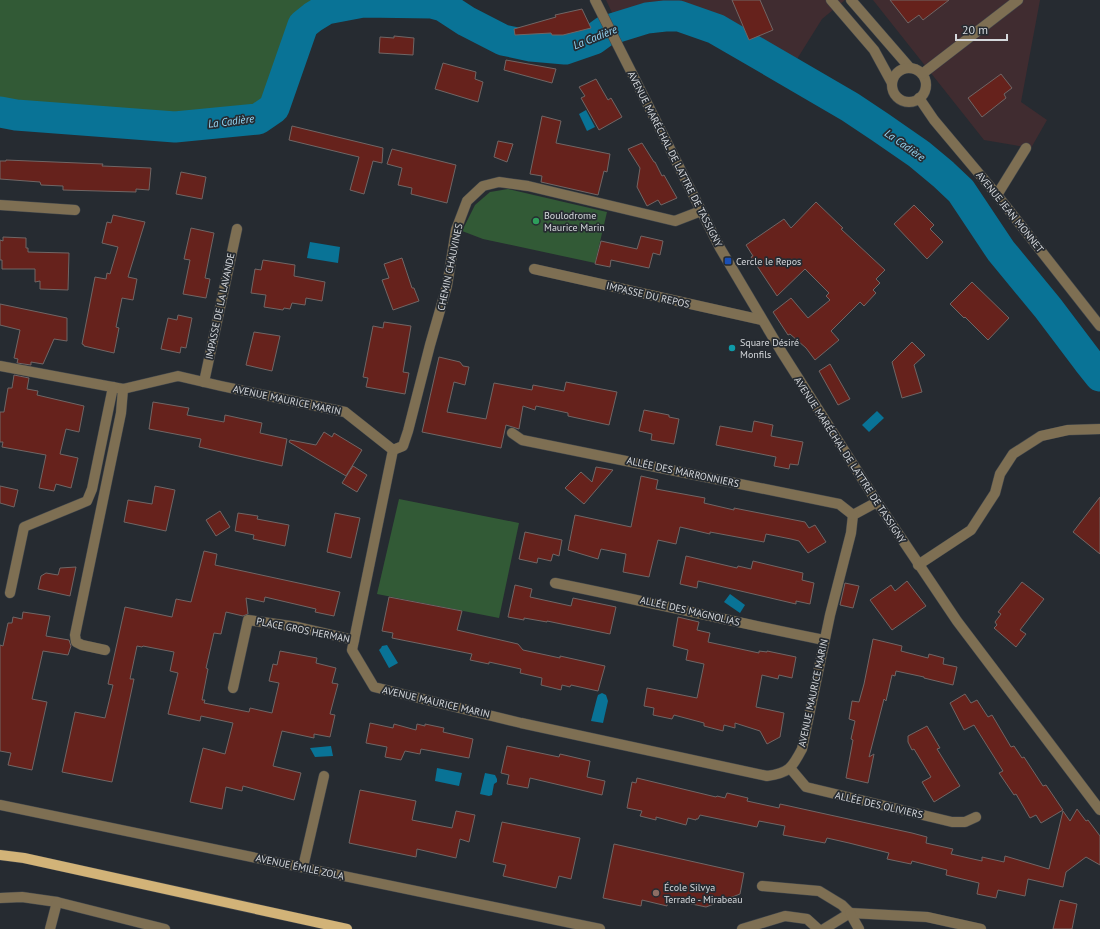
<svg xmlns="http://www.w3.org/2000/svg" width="1100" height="929" font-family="'PT Sans',sans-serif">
<rect width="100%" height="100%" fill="#262b31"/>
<g fill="#402c30">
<polygon points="606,0 845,0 822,19 792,67 730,35 681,12 649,16 617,23"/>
<polygon points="873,0 1040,0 1021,102 1047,120 1031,148 984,140"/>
</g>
<g fill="#325a36">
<path d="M0 0H353C328 2 319 7 300 25L272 105 256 116 177 122 18 111 0 108Z"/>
<polygon points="508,189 607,212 595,263 483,239 462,231 475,205 490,192"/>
<polygon points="399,499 519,523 499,618 377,594"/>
</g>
<g fill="#097396">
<polygon points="586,110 595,127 587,131 579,114"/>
<polygon points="310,242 340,247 338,263 307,258"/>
<polygon points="877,411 884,418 869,432 862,425"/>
<polygon points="730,594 745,605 740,613 724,602"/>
<polygon points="387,645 398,663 389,668 379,650 381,648 382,646"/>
<polygon points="602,693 606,695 608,701 603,723 591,721 597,698 598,695"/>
<polygon points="331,746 333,756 315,757 310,748"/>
<polygon points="437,768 462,773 459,786 435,781"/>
<polygon points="485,773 495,775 497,779 497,782 494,784 492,795 489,796 480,794"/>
</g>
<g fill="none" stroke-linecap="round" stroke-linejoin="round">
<polyline stroke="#097396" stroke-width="31" points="0,112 16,115 175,127 258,119 274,108 303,25 313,17 326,9 363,2 432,3 443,6 466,21 503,40 531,46 565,49 594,39 605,31 647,18 665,16 679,16 716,29 850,107 880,127 919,154 943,174 961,191 1001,251 1048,308 1088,361 1100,376"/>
</g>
<g fill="#66221c" stroke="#706665">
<polygon points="732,0 760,0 773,30 749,40"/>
<polygon points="890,0 949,0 923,20 919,15 908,23"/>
<polygon points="582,9 591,28 563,35 552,35 551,33 515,35 514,29 556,17 555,15"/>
<polygon points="394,36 414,38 413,55 379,53 380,37 394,38"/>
<polygon points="506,60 556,69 552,83 504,70"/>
<polygon points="443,63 476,72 475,79 483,82 478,102 435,89"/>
<polygon points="1001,74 1012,88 1004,94 1006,98 982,117 968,98"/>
<polygon points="596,79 608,100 611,98 622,117 599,130 581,98 585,96 579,87"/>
<polygon points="542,116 561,121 556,143 610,154 607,172 604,171 598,195 541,182 542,176 530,174"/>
<polygon points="292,126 383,148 382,163 373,161 364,194 350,190 359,157 289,140"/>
<polygon points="498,141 513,144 507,162 494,157"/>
<polygon points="642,143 654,162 655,162 662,176 664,175 677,198 661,205 658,200 647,206 637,187 640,168 628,149"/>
<polygon points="392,149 456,165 447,203 411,194 412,188 398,185 402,168 387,164"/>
<polygon points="6,160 103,164 102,166 151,168 149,190 136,189 136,192 63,190 63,186 41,185 40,182 0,179 0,161 6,161"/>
<polygon points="181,172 206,177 202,199 176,194"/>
<polygon points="816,202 843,228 841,229 885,270 876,279 880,283 873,290 876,293 864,306 860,302 831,331 839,340 815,360 806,348 790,334 788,335 773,312 791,298 808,318 830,300 826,296 829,293 805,269 777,296 751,257 753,256 746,245 784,219 791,228"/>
<polygon points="914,205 934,225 930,229 943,242 927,259 894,224"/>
<polygon points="113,215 145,222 128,277 137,279 133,300 122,298 116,327 119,328 114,353 84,346 84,345 82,344 95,277 106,279 107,273 110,274 118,247 102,243 107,222 111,223"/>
<polygon points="191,228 214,233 205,278 210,279 206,298 183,294 190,260 184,259"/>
<polygon points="641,236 663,241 660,255 653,253 649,268 611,260 610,267 595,264 601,241 637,249"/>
<polygon points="3,237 26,238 26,248 28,248 28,252 69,253 68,290 40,289 40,281 35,282 35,269 2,269 2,260 0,260 0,240 3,241"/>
<polygon points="402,258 412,288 414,288 419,301 393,310 382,280 389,278 384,264"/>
<polygon points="263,260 295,265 294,276 325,282 322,301 306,298 305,305 292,303 290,309 284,308 283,310 264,307 266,295 251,293 255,269 261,270"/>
<polygon points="972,282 1009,318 988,340 965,317 964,318 950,304"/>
<polygon points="0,304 67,318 67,341 54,339 43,364 31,362 31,365 17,363 18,359 14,358 20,330 0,325"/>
<polygon points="178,315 192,318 186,348 181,347 180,353 161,349 168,318 177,320"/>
<polygon points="384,322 411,326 403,372 409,373 405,394 366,387 368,378 363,377 373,326 383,328"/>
<polygon points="254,332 280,336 272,371 246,365"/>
<polygon points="912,342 925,355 914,365 922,392 902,398 892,362"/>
<polygon points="439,357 460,362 463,366 469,367 465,385 454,382 447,412 486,419 494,383 532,390 533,385 564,391 566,382 617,392 609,425 568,416 568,413 536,406 535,410 523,406 519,429 506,425 501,448 422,432"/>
<polygon points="830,364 850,399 838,405 819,371"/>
<polygon points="14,375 29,378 27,389 38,391 37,395 84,406 79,432 66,429 60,454 78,458 71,488 56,484 54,491 39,488 46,455 2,447 3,442 0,442 0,412 4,412 8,388 12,388"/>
<polygon points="153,402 189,408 187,415 224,422 225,415 262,423 260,433 287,439 282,466 199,447 201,439 149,429"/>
<polygon points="644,410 669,415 669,417 679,419 674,444 651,440 652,434 639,431"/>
<polygon points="754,421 773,425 771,436 803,442 798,465 790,464 789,469 774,466 776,457 716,445 720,426 752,432"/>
<polygon points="324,432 332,437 334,433 362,450 346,476 289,442 290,440 316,445"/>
<polygon points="353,466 367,475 357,492 342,483"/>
<polygon points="596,467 613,470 584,504 565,488 581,472 592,482"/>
<polygon points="641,476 658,480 656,489 705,498 704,503 734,510 734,508 805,522 809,528 815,525 826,542 808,553 799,541 791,539 766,534 764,542 710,532 710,534 680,527 676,544 658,540 649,577 623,572 626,554 601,549 598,559 568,550 575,515 631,527"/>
<polygon points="0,486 18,490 14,507 0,503"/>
<polygon points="155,486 175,490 166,531 124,522 128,500 152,504"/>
<polygon points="1100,497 1100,554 1073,532"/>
<polygon points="220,511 230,527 216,536 206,520"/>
<polygon points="238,513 258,516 257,519 289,525 285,546 253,539 254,535 235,531"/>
<polygon points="335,513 360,518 351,558 327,552"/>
<polygon points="525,532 562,540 559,556 553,554 551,561 538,558 537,563 519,559"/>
<polygon points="204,551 217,554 215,565 340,592 334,616 315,612 316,609 265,597 264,602 246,598 248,614 243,616 226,612 221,634 214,633 206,668 208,669 202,700 205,700 204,703 249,712 250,708 272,713 279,683 269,681 273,664 277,665 280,651 317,658 316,663 336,668 332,683 338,684 330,714 335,715 330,737 314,734 314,738 282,731 273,766 301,773 294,800 243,786 242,791 226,787 222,809 190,802 203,748 225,754 233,723 201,716 200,721 168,714 178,673 170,671 174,652 143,646 142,647 137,646 130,679 134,679 112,782 62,772 75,712 105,718 113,685 108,684 125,607 172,617 176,599 191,602"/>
<polygon points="686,556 737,568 738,566 751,569 753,561 803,573 802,580 814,583 810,604 796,601 796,604 698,581 697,588 680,584"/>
<polygon points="76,567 70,596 38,589 41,576 46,573 58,575 60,568"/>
<polygon points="907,581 926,606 892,630 870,600 891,585 895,591"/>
<polygon points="1022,582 1044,599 1020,630 1026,634 1016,647 994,628 997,625 995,622 1001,614 998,612"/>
<polygon points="845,583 859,586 853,608 840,605"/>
<polygon points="515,585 532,589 530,597 571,606 573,598 616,607 610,634 547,621 547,622 524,618 524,620 508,617"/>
<polygon points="389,597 462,611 457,630 518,644 523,650 560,658 560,656 605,666 598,691 571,685 570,687 562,685 561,690 541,685 542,678 520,673 521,669 489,662 489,664 470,660 472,654 392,638 393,633 382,631"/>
<polygon points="23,612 50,616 46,636 69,640 71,646 68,655 43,651 32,699 47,702 32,770 8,765 11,753 0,751 0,645 3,646 8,623 12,623 13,617 22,619"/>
<polygon points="678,617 699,622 697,630 710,633 708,642 759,653 759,651 767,652 767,651 796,657 792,678 779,675 778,679 762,675 756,707 784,713 780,737 767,744 760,731 735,723 735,728 724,725 723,731 704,726 704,723 674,715 672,719 653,715 654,708 644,706 647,688 697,698 704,664 686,660 688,650 673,646"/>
<polygon points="873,639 902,646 901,651 928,658 929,654 944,658 943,664 957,667 953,685 924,678 924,677 896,671 895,676 892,675 886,701 884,699 869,757 874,754 868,783 846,778 853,740 851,739 855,721 849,719 852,701 859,702 864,684"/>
<polygon points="965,694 971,703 977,700 988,717 992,715 1011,747 1014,746 1022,758 1024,757 1043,786 1046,785 1063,810 1041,823 1036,815 1030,818 1016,794 1014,795 999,773 1003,771 974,725 964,730 950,703"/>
<polygon points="370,723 393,728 394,724 416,730 417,724 425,726 425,724 444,728 443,732 473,739 469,758 421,749 420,754 405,751 401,760 385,757 387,747 366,743"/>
<polygon points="927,726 940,748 937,749 960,786 934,802 922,782 931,777 914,749 912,750 908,742 908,736"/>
<polygon points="507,746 559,757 560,754 590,761 587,777 605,781 602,795 530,778 528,788 507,784 509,775 501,773"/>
<polygon points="637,778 716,797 717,796 725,798 727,793 748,798 747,801 779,808 780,804 912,833 927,837 926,843 953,849 951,854 982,861 982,857 1004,862 1005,856 1049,869 1063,811 1070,821 1077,809 1086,821 1088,820 1100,836 1100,865 1086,857 1066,872 1063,887 1028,879 1025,896 998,890 996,898 977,894 979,883 946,875 947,870 912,861 911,864 887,859 889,853 849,843 827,838 825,843 783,835 785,826 759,821 757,827 700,815 698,819 696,819 696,820 688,818 686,825 656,817 656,820 640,816 642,811 627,808 632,782 636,783"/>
<polygon points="360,790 416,801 412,820 452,828 456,811 475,815 469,842 460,839 456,858 417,849 416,857 349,843"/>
<polygon points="502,822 580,838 571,879 559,876 556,888 503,876 506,865 493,862"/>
<polygon points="614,844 744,873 740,894 706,907 668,899 667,906 642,900 641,906 603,898"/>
<polygon points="1060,900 1077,904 1072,929 1053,929"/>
</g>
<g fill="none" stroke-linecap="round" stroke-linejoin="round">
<g stroke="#42474c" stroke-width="11">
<g id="minor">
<polyline points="595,0 720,248 781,351 877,502 957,621 1100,810"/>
<polyline points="831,0 874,50 892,83"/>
<polyline points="851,0 910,68"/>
<circle cx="909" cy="85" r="17"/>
<polyline points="922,74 1018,0"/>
<polyline points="919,98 934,120 997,195 1100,326"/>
<polyline points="997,195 1026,148"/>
<polyline points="0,205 75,210"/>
<polyline points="534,269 762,320"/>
<path d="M0 366 123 389 178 376 221 386 345 412 393 450 352 650 374 687 521 723 767 776C789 773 792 768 802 749L830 615 851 533 853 515 877 502"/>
<polyline points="204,382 237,229"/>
<polyline points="512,433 522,440 839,504 853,515"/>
<polyline points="393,450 403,446 408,431 430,345 447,286 456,230 467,201 483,186 499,182 528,186 675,221 701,211"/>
<polyline points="918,565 971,530 995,493 1000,474 1013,454 1041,436 1068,430 1100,429"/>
<path d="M555 583C645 601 734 622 824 640"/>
<polyline points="10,593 24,527 87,501 92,489 113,387"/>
<polyline points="105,650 82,645 76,642 75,635 121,413 123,389"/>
<polyline points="233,688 248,620 298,627 354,640"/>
<polyline points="790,768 806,787 952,822 965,822 976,817"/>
<polyline points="0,805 600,929"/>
<polyline points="303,867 324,776"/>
<polyline points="762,886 819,891 842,905 850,913 824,929"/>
<polyline points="0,898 22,897 57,902 165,929"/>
<polyline points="850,913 927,917 981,929"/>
<polyline points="850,913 859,929"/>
<polyline points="50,929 57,902"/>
<polyline points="742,929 785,916 807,919 818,929"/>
</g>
</g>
<g stroke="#42474c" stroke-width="11">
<polyline id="major" points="0,855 24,858 347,929"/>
</g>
<use href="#minor" stroke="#7e6f53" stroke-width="10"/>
<use href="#major" stroke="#d2b378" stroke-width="10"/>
</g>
<circle fill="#2e9e5b" stroke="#262b31" stroke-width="1.5" cx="536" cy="221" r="4"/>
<rect fill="#1a4fb4" stroke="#262b31" stroke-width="1.5" x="724" y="257" width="8" height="8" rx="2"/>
<circle fill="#0f9aa8" stroke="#262b31" stroke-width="1.5" cx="732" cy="348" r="4"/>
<circle fill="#8d6e63" stroke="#262b31" stroke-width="1.5" cx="656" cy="893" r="4"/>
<g text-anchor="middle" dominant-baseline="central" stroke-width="3.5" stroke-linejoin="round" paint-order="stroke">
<g font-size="10" fill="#d5d8dc" stroke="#262b31">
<text transform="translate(675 159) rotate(63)">AVENUE MARÉCHAL DE LATTRE DE TASSIGNY</text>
<text transform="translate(1010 212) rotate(51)">AVENUE JEAN MONNET</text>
<text transform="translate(450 267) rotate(-78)">CHEMIN CHAUVINES</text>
<text transform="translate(648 295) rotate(13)">IMPASSE DU REPOS</text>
<text transform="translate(220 306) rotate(-78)">IMPASSE DE LA LAVANDE</text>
<text transform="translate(287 400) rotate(12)">AVENUE MAURICE MARIN</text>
<text transform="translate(850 460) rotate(57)">AVENUE MARÉCHAL DE LATTRE DE TASSIGNY</text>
<text transform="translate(683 472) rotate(12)">ALLÉE DES MARRONNIERS</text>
<text transform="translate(690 611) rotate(13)">ALLÉE DES MAGNOLIAS</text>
<text transform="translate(303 630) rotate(11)">PLACE GROS HERMAN</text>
<text transform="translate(813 693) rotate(-78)">AVENUE MAURICE MARIN</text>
<text transform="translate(436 702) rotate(13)">AVENUE MAURICE MARIN</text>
<text transform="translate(879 805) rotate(13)">ALLÉE DES OLIVIERS</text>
<text transform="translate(300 867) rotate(12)">AVENUE ÉMILE ZOLA</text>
</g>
<g font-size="10" fill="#d5d8dc" stroke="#262b31" text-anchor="start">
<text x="544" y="215">Boulodrome<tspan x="544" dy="12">Maurice Marin</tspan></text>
<text x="736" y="261">Cercle le Repos</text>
<text x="740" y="342">Square Désiré<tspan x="740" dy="12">Monfils</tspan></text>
<text x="664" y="887">École Silvya<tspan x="664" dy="12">Terrade - Mirabeau</tspan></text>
</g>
<g font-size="11" font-style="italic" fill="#97d7f5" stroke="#262b31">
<text transform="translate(595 37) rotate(-22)">La Cadière</text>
<text transform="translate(231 121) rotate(-7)">La Cadière</text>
<text transform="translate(905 145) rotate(35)">La Cadière</text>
</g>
</g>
<path d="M956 34v6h51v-6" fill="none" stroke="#d5d8dc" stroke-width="2"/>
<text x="962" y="34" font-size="12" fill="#d5d8dc" stroke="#262b31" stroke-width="3" paint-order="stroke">20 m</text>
</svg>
